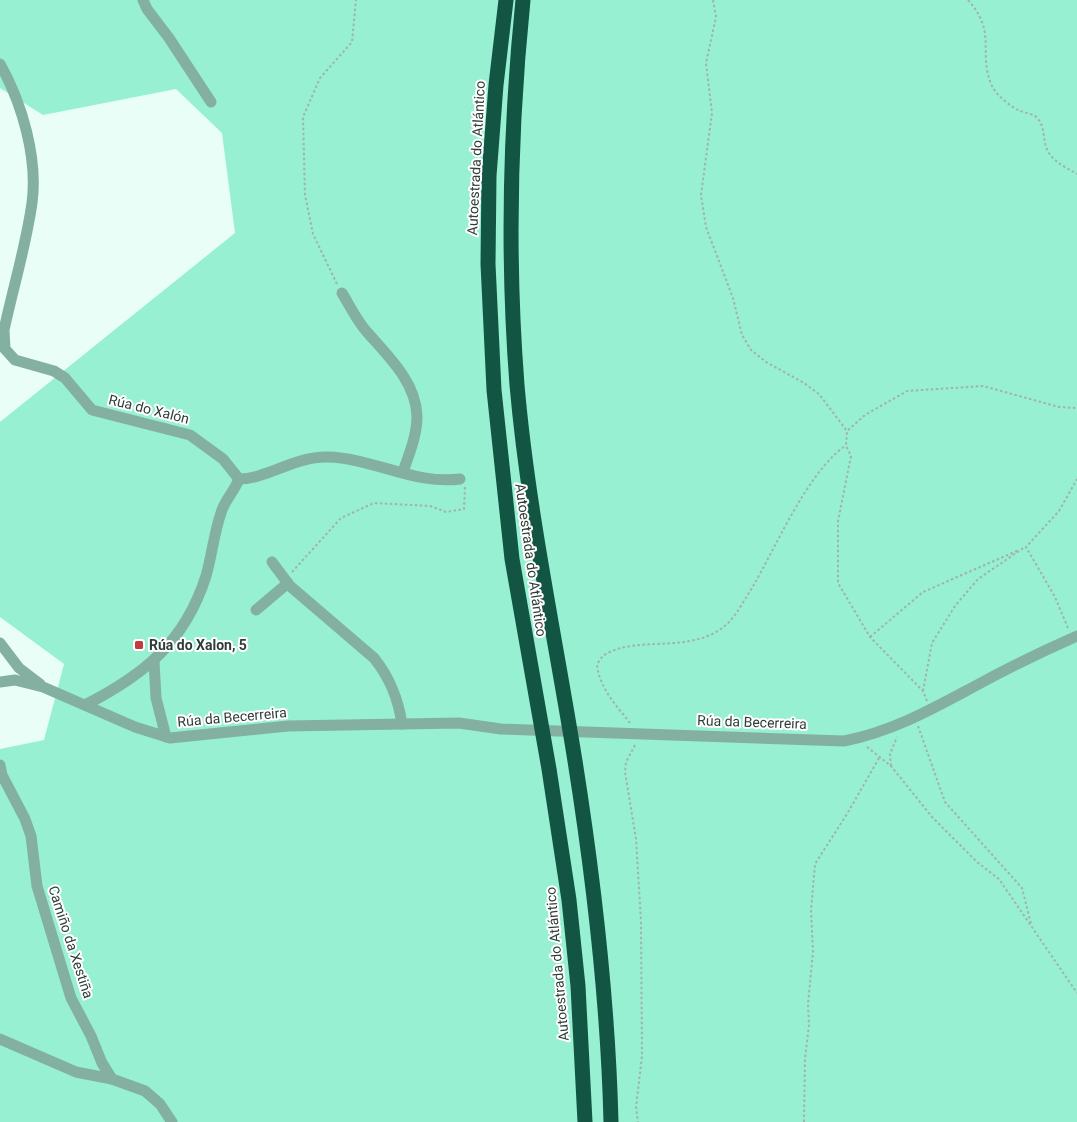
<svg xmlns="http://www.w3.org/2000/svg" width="1077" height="1122" font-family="Roboto,sans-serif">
<rect width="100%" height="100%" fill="#e9fef6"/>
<polygon fill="#97f0d2" points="0,0 1077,0 1077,1122 0,1122 0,749 44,740 64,664 0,617 0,422 235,233 222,133 176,89 43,115 0,88"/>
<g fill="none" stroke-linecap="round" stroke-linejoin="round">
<g stroke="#a0b3ac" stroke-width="2" stroke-dasharray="2.5 2.5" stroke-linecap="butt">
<polyline points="713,0 716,17 706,63 712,113 701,195 706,227 733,298 742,335 751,350 766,362 804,383 819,394 847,431"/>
<path d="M968 0C998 33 977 53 992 86 996 95 1011 107 1020 111 1026 113 1034 114 1037 118 1045 126 1043 138 1046 147 1051 161 1065 167 1077 174"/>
<polyline points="337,284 313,234 305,195 303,117 320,78 352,42 356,0"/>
<polyline points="292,572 341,518 374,503 430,506 446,512 464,509 465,487"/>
<polyline points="1068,628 1055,597 1026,547 1059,511 1077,479"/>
<polyline points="870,637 923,592 1019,550"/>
<polyline points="923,691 932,643 955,606 978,579 1025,547"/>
<polyline points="927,701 923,691 870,637 838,583 838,521 851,456 846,446 847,431 865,415 907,391 983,386 1059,407 1077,408"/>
<path d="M630 723C616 705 600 689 597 665 599 661 602 656 606 654 638 635 691 655 726 625 737 615 744 600 752 588 776 547 807 473 845 446"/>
<polyline points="918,726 945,802 1022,888 1031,924"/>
<polyline points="635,745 626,762 625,772 636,839 641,921 642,1056 636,1107 638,1122"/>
<polyline points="867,747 891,766 932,817 977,862 999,879 1077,993"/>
<polyline points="891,766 890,754 897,737"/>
<polyline points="804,1122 805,1059 809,1025 808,1004 813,952 811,910 815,864 847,814 879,758"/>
</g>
<g stroke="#83b0a0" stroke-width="11">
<polyline points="143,0 147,9 169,38 211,102"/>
<path d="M0 64C22 103 38 158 32 203 26 246 13 288 4 330L5 349 15 360 54 371 65 378 92 410 190 435 223 459 239 479C234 492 224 501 221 513 214 533 212 555 206 576 185 642 144 675 85 705"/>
<path d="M342 293C350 306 357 321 367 332 388 356 416 382 417 416 417 436 409 454 403 472"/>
<path d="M239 479C267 479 295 456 328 457 372 458 415 485 460 479"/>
<path d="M272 562 290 586 374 658C390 678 398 698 402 724"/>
<polyline points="256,610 288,583"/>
<polyline points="0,643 19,668 40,684"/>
<polyline points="154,661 156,698 166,737"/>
<path d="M0 682 15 680 43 687 135 727 170 738 288 726 459 723 501 729 844 741C892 732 934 708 977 685 1010 667 1043 651 1077 636"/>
<polyline points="0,765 2,775 25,819 31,836 37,886 71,998 91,1036 102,1063 112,1079 145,1091 160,1104 172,1122"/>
<polyline points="0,1039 76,1072 112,1079"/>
</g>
<g stroke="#135543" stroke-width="15">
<polyline points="506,0 496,85 489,176 488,264 494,390 512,559 549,769 569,900 578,986 585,1122"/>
<path d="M523 0C510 128 507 257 517 385 528 511 555 636 575 761 594 881 608 1001 611 1122"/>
</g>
</g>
<rect fill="#c83843" stroke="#fff" stroke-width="2" x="134" y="640" width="10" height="10" rx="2.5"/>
<g text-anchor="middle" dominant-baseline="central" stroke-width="4" stroke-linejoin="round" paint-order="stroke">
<g font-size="14" fill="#2f3d38" stroke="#fff">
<text transform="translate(476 158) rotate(-87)">Autoestrada do Atlántico</text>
<text transform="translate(149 409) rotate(14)">Rúa do Xalón</text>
<text transform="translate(531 560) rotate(82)">Autoestrada do Atlántico</text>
<text transform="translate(232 717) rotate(-5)">Rúa da Becerreira</text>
<text transform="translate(752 722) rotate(2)">Rúa da Becerreira</text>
<text transform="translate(71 942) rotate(72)">Camiño da Xestiña</text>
<text transform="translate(557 964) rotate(-95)">Autoestrada do Atlántico</text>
</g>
<g font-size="14" font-weight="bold" fill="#2f3d38" stroke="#fff" text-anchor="start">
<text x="149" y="645">Rúa do Xalon, 5</text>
</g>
</g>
</svg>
